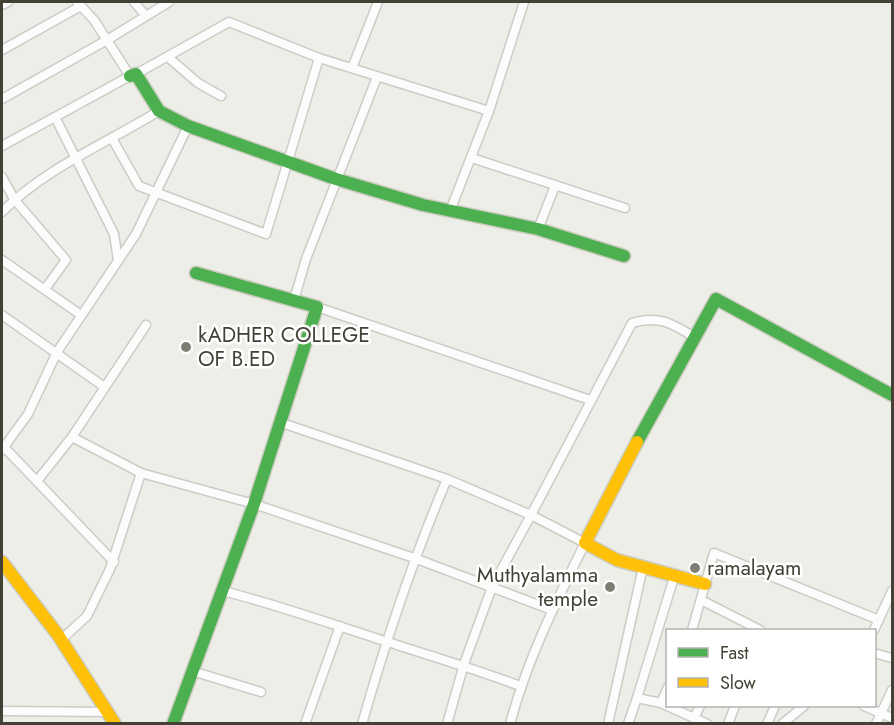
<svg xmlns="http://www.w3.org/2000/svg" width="894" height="725" font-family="Jost,sans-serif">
<rect width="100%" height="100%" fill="#eeeee9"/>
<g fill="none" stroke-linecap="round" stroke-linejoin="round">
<g stroke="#ccccc7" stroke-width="11">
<g id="street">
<polyline points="134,2 146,16"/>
<polyline points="2,5 8,2"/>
<polyline points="2,50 81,6"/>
<polyline points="169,58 198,83 221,96"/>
<polyline points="352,68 378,2"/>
<polyline points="136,74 229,22 319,58 489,111"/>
<polyline points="2,99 107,40 169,2"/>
<polyline points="55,117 114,234 118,260"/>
<polyline points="113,140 139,186 266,234 319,58"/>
<polyline points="2,146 130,76 94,20 77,2"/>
<polyline points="472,158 625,208"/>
<polyline points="2,177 14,199 66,260 45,289"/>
<polyline points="450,211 489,111 524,2"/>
<path d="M2 212C45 168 107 143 159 111"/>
<polyline points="538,229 555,186"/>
<polyline points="2,260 81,315"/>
<polyline points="294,300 306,259 377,77"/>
<polyline points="317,307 590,400"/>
<polyline points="2,315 103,386"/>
<path d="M282 423 447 479 531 515 632 323C658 315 672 323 694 337"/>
<polyline points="72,437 141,473 254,504 414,558 552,610"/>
<polyline points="5,448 114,562"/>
<polyline points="2,450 28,414 57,352 136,234 188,126"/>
<polyline points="37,481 72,437 146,325"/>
<path d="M223 591C278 605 331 624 385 641 430 656 475 669 520 686"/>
<polyline points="701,600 760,630"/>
<polyline points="692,630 714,553 879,620"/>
<polyline points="874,630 892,591"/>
<polyline points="62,639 87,616 110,569 141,473"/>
<polyline points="874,653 892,658"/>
<polyline points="192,671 261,692"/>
<polyline points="668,687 661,703 707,724"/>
<polyline points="637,698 675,574"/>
<polyline points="864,706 892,718"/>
<polyline points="2,711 108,712"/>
<polyline points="694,718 700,706"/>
<polyline points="305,724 340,626"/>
<path d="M362 724C386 640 413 559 447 479"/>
<path d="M447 724 464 664 492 587 531 515 585 543C556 602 527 660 510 724"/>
<polyline points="608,724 643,567"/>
<polyline points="628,724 637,698 661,703"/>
<polyline points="728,724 735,706"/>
<polyline points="767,724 775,706"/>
<polyline points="782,724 804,706"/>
<polyline points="876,724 892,690"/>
</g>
</g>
<g stroke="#ccccc0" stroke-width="15">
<g id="fast">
<polyline points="130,76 136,74 159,111 188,126 336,179 423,205 538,229 624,256"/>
<polyline points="637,442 716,299 892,395"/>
<polyline points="173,724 254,504 317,307 196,273"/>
</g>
</g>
<g stroke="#ccccc0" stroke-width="15">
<g id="slow">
<polyline points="637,442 585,543 617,560 705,584"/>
<polyline points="2,562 58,635 115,724"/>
</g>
</g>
<use href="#street" stroke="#fcfcfc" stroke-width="8"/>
<use href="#fast" stroke="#4caf50" stroke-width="12"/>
<use href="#slow" stroke="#ffc107" stroke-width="12"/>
</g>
<g fill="#7f7e75" stroke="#fff" stroke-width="2">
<circle cx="186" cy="347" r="6"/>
<circle cx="695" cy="568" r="6"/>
<circle cx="610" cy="587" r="6"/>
</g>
<g text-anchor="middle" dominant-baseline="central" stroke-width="5" stroke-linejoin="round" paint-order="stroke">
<g font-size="21" fill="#434136" stroke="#fff" text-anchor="start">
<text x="198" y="335">kADHER COLLEGE<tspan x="198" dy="24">OF B.ED</tspan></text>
<text x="707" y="568">ramalayam</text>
<text x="598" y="575" text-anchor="end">Muthyalamma<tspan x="598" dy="24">temple</tspan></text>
</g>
</g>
<rect width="894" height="725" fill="none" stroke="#434136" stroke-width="6"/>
<rect x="666" y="629" width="210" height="78" fill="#ffffff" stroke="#b4b3af" stroke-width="1.5"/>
<rect x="678" y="648" width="30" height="9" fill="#4caf50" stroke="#b4b3af" stroke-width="1.5"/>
<text x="720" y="659" font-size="18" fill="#434136">Fast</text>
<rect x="678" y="678" width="30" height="9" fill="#ffc107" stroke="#b4b3af" stroke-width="1.5"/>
<text x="720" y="689" font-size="18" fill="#434136">Slow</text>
</svg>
